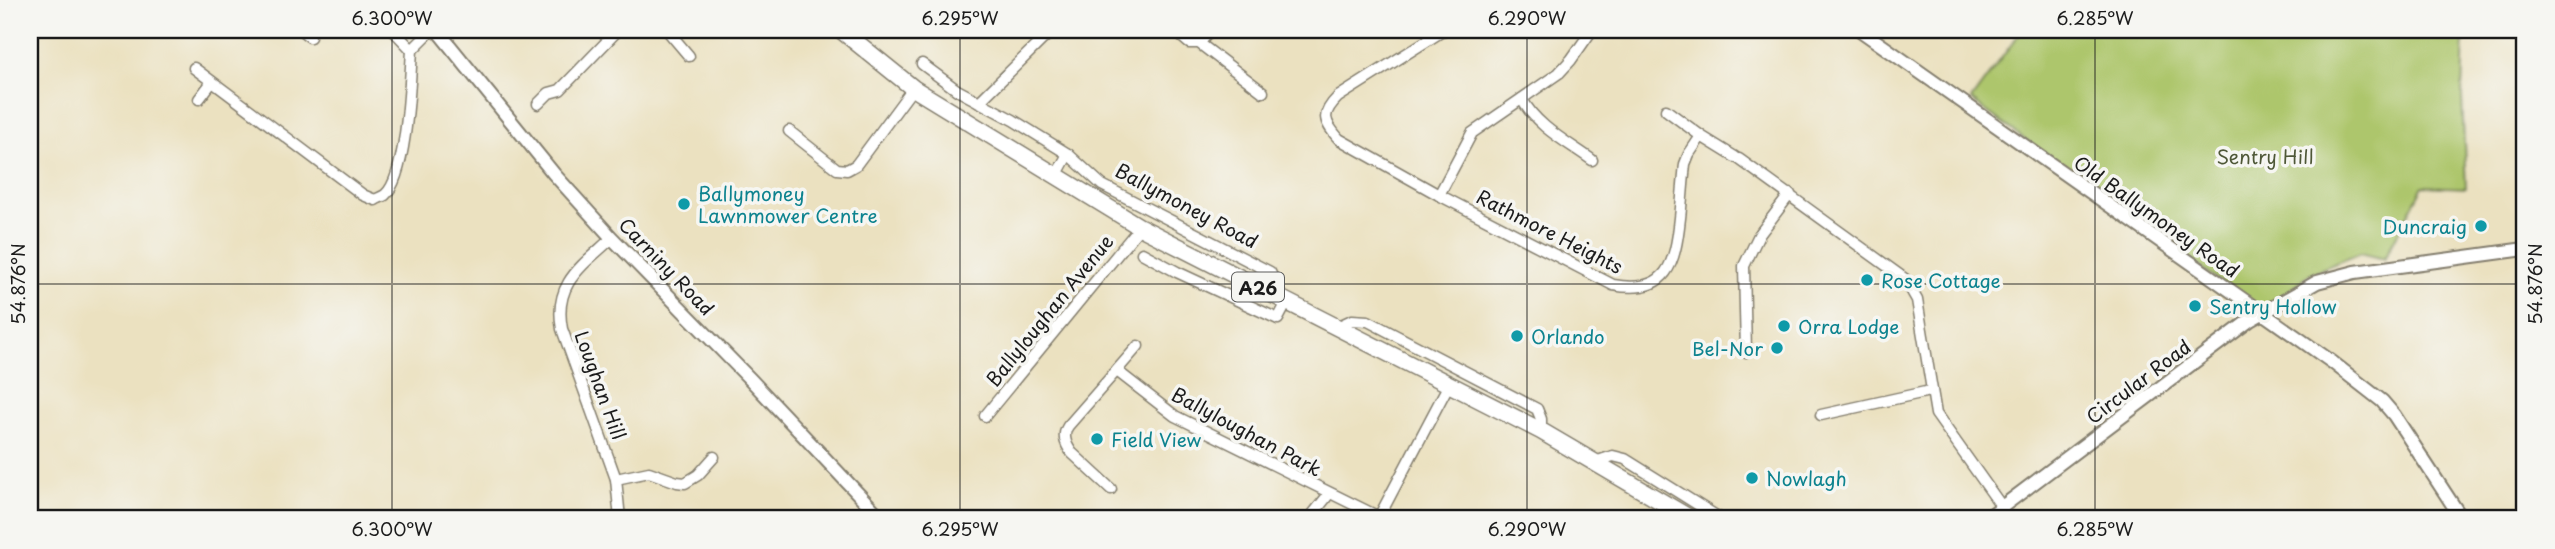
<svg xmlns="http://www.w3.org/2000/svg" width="2555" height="549" font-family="'Playpen Sans',sans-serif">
<rect width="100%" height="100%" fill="#f6f6f2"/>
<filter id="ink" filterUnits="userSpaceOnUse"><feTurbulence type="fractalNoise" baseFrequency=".0143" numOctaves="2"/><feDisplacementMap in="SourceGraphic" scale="14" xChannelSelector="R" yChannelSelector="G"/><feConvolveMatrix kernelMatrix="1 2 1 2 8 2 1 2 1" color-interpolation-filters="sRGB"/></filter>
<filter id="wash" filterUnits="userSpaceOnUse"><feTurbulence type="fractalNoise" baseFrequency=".00686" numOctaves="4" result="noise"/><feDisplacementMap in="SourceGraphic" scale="28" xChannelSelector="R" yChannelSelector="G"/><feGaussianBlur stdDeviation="1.57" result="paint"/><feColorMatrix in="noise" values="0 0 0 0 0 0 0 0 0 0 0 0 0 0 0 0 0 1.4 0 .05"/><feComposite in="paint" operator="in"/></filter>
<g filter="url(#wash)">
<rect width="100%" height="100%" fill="#ebe1c0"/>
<polygon fill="#adc66c" stroke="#647144" stroke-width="2" points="2022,30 2464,30 2462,97 2466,188 2423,186 2384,259 2360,253 2309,274 2263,313 1971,100"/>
</g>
<g filter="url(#ink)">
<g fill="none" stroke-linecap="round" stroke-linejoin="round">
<g stroke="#847e6e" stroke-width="13">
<g id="minor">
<polyline points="301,30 310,37"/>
<polyline points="393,30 412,50"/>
<polyline points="667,30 689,56"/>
<polyline points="1174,30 1189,43 1199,43 1263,92"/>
<path d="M1444 30 1338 97C1321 114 1323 121 1339 139L1439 195 1613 285C1668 295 1675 264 1680 218 1682 200 1683 182 1685 164L1689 154 1701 136"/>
<polyline points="1199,43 1211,30"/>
<polyline points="922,64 957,90 1013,120 1068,154 1102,185 1270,272 1277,287 1275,295"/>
<path d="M194 68 363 195 375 200C378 198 382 197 385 195 407 176 410 80 412 50L432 30"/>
<polyline points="199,99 212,82"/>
<path d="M1522 99C1536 126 1567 142 1592 160"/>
<polyline points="979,102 1052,30"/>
<polyline points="538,104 549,93 560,90 618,30"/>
<polyline points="1666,110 1701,136 1735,157"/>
<polyline points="789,131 837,169 847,170 856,165 913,88"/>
<polyline points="1739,159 1905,279 1917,300 1936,414 2002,507"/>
<polyline points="1056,176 1068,154"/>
<polyline points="1439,195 1472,133 1559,73 1571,60 1592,30"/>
<path d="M612 238C582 266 553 283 562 329L616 479 620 519"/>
<polyline points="1142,253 1177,272 1278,319 1287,302"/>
<polyline points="1337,327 1352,320 1368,321 1537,409 1541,419 1541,431"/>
<polyline points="1746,352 1744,266 1759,235 1790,194"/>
<polyline points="1117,371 1175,416 1383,519"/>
<polyline points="1821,415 1930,391"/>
<polyline points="985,416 1140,227"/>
<polyline points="1595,462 1613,456 1625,459 1721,519"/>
<polyline points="616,479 649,472 677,482 685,483 698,475 714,457"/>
<path d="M1111 489 1072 453C1065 444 1062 435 1068 426L1138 346"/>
<polyline points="1379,517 1449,384"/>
<polyline points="1309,519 1329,494"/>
</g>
</g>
<g stroke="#847e6e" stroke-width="16">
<g id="tertiary">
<polyline points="437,30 554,174 612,238 750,379 882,519"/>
<polyline points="1860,30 2332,362 2382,401 2394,415 2462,519"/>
<polyline points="1986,519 2250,320 2317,282 2355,272 2525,249"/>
</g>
</g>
<g stroke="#847e6e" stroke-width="19">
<polyline id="primary" points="841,30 913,88 1140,227 1541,431 1691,519"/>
</g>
<use href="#minor" stroke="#fff" stroke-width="10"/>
<use href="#tertiary" stroke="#fff" stroke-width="12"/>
<use href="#primary" stroke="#fff" stroke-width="16"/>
</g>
</g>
<path fill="none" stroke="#1c1c1c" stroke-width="2" stroke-opacity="0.45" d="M392 30V519M960 30V519M1527 30V519M2095 30V519M30 284H2525"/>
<g fill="#0f9aa8" stroke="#f6f6f2" stroke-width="2.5">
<circle cx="684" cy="204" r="7"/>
<circle cx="2481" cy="226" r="7"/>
<circle cx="1867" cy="280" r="7"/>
<circle cx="2195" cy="306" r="7"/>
<circle cx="1784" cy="326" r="7"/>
<circle cx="1517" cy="336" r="7"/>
<circle cx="1777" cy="348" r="7"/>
<circle cx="1097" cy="439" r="7"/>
<circle cx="1752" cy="478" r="7"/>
</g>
<g text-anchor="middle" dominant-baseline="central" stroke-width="7" stroke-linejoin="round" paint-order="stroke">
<rect fill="#f6f6f2" stroke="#5d5d5c" stroke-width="2" x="1232" y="272.5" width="52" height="29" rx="5"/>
<g font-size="18" font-weight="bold" fill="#1c1c1c">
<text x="1258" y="287">A26</text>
</g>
<g font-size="19" fill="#4f5838" stroke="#f6f6f2">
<text x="2265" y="156">Sentry Hill</text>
</g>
<g font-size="19" fill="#0d838f" stroke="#f6f6f2" text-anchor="start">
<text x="698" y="193">Ballymoney<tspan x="698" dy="22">Lawnmower Centre</tspan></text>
<text x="2467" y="226" text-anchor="end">Duncraig</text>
<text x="1881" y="280">Rose Cottage</text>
<text x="2209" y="306">Sentry Hollow</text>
<text x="1798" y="326">Orra Lodge</text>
<text x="1531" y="336">Orlando</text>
<text x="1763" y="348" text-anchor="end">Bel-Nor</text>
<text x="1111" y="439">Field View</text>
<text x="1766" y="478">Nowlagh</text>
</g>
<g font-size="19" fill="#1c1c1c" stroke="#f6f6f2">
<text transform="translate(1187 205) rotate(28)">Ballymoney Road</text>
<text transform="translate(2157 216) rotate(35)">Old Ballymoney Road</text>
<text transform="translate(1550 231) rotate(27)">Rathmore Heights</text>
<text transform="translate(667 266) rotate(46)">Carniny Road</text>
<text transform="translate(1049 310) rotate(-51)">Ballyloughan Avenue</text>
<text transform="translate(2138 381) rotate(-37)">Circular Road</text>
<text transform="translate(601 385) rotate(70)">Loughan Hill</text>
<text transform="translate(1247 431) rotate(28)">Ballyloughan Park</text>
</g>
</g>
<rect width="2555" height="549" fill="none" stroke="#f6f6f2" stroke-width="77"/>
<rect x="38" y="38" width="2478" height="472" fill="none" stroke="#1c1c1c" stroke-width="2.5"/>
<g font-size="18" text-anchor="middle" fill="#1c1c1c">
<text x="392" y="25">6.300°W</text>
<text x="960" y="25">6.295°W</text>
<text x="1527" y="25">6.290°W</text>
<text x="2095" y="25">6.285°W</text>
<text transform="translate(19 284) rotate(-90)" y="6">54.876°N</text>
<text transform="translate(2536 284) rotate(-90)" y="6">54.876°N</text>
<text x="392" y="536">6.300°W</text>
<text x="960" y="536">6.295°W</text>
<text x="1527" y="536">6.290°W</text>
<text x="2095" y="536">6.285°W</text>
</g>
</svg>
